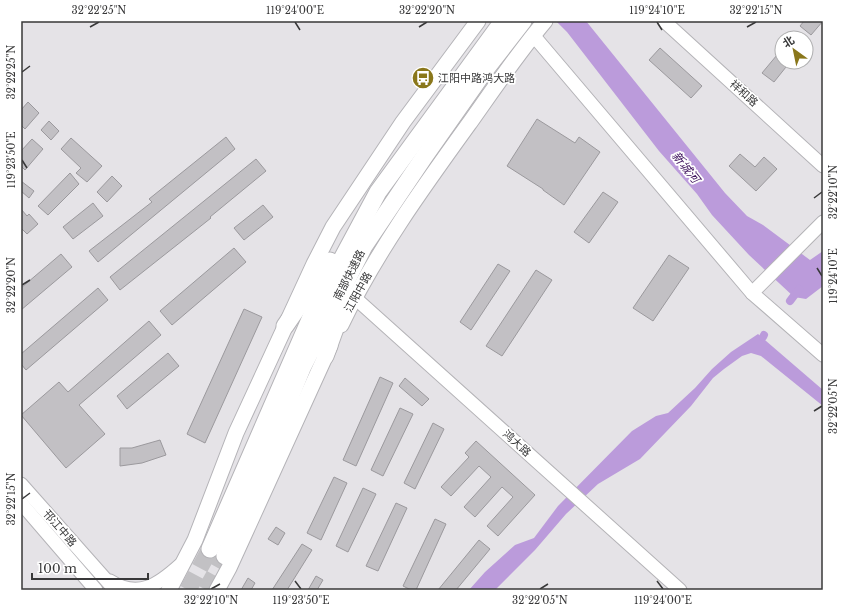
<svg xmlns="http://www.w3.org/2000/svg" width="844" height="611" font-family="'Libre Baskerville','Noto Sans SC',serif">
<rect width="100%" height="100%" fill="#e5e3e7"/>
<g fill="#bb9bdb">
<polygon points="556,21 586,21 725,193 747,216 763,225 810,260 823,251 823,286 806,299 794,297 749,255 712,215 697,194 659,151 567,32"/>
<polygon points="758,334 823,390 823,406 761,356 751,353 742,356 724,369 713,378 691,406 640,459 598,484 566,514 535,550 495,590 469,590 485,572 515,545 534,538 558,506 632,431 656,416 668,413 695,388 712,369 731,352"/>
</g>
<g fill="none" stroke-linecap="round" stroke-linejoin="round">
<g stroke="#bb9bdb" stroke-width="8">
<polyline points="790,301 799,289"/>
<polyline points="763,337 764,335"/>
</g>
</g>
<g fill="#c2c0c4" stroke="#9b999d">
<polygon points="804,21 823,21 811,35 800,26"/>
<polygon points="660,48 702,86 691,98 649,60"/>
<polygon points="782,49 782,62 790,62 774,82 762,73"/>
<polygon points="28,102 39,113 25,129 21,125 21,110"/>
<polygon points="537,119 575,143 579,137 600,152 564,205 543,190 543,189 507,166"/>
<polygon points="49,121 59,131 51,140 41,130"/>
<polygon points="226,137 235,149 98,262 89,251 152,202 149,199"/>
<polygon points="71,138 102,166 87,182 76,173 81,168 61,149"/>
<polygon points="32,139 43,149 25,170 21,166 21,151"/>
<polygon points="740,154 755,167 764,157 777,169 756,191 729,166"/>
<polygon points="256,159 266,171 210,217 211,218 120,290 110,277"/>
<polygon points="70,173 79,184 48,215 38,206"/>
<polygon points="112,176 122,186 107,202 97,192"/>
<polygon points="21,181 34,191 29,198 21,191"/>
<polygon points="603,192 618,202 589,243 574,232"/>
<polygon points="93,203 103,216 73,239 63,227"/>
<polygon points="263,205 273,217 244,240 234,228"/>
<polygon points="21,209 27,216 29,214 38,224 27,234 21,228"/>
<polygon points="234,248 246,262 172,325 160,311"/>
<polygon points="61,254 72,267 21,310 21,288"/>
<polygon points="669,255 689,268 653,321 633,308"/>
<polygon points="498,264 510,271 471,330 460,322"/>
<polygon points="536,270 552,280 502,356 486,346"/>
<polygon points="98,288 108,300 26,370 21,364 21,354"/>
<polygon points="244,309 262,317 205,443 187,434"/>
<polygon points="149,321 161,335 79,405 105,434 66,468 21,415 59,382 68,392"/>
<polygon points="168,353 179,366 127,409 117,396"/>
<polygon points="380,377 393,383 356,466 343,460"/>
<polygon points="405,378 429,399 422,406 399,386"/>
<polygon points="400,408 413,414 383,476 371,470"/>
<polygon points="433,423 444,429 415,489 404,483"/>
<polygon points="160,440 166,455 142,463 120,466 120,448 132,448"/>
<polygon points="476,441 535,495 498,536 487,526 513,497 502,487 475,517 464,507 491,477 479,466 451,496 441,487 469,457 465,453"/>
<polygon points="334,477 347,483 321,540 307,533"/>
<polygon points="363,488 376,494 348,552 336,546"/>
<polygon points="396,503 407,508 378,571 366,566"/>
<polygon points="435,519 446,524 416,590 411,590 403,586"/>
<polygon points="276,527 285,533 278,545 268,539"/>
<polygon points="479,540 490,549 456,590 438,590"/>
<polygon points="302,544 312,550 287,590 272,590"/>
<polygon points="316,576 323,580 317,590 308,590"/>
<polygon points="248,578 255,583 251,590 241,590"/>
</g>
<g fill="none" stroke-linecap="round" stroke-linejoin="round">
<g stroke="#c2c1c4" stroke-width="17" stroke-dasharray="17 8" stroke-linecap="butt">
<polyline points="188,590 210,549"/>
<polyline points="206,590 225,556"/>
</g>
<g stroke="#b4b3b7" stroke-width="15">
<g id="secondary">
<polyline points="664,21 823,166"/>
<polyline points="533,35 752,293 823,355"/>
<polyline points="752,293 823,222"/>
<polyline points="354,297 680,590"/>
<polyline points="21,484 115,590"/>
<polyline points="21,503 96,590"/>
<path d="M110 581C138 599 158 585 180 565"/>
</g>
</g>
<g stroke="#b4b3b7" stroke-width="17">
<g id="primary">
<path d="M341 325C376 252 424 186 471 121 495 87 518 53 545 21"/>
<polyline points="169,590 195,540 236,433 314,264 333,227 403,122 478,21"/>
<polyline points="217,590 229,568 330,346"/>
</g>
</g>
<g stroke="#b4b3b7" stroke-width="19">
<g id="highway">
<polyline points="285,326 330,261"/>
<polyline points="325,356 342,309"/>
<polyline points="210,549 312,315 378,192 503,21"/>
<polyline points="225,556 302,368 364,246 424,157 485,70 523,21"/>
</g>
</g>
<use href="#secondary" stroke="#fff" stroke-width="13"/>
<use href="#primary" stroke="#fff" stroke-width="15"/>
<use href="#highway" stroke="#fff" stroke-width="17"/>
</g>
<path fill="none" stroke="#383839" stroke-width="1.5" d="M295 22 300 30M657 22 662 30M90 27 99 22M419 27 427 22M747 27 756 22M22 72 30 66M22 160 27 168M814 198 822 192M817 268 822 276M22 285 30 280M814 411 822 406M22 499 30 493M295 581 301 589M657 581 663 589M211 589 220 584M540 589 548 584"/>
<defs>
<g id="bus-disc" transform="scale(1.15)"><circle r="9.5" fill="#8a771b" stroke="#fff"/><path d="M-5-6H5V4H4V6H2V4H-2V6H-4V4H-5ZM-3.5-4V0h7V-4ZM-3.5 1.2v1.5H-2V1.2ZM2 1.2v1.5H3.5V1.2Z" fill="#fff"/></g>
</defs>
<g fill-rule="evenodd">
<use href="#bus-disc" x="423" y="78"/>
</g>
<g text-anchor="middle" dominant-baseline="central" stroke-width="3.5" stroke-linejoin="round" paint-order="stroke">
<g font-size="11" fill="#383839" stroke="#fff" text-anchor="start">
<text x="438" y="78">江阳中路鸿大路</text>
</g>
<g font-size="11" fill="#383839" stroke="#fff">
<text transform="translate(744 93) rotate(42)">祥和路</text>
<text transform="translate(349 275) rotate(-63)">南部快速路</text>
<text transform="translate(358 292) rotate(-61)">江阳中路</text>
<text transform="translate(517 443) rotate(42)">鸿大路</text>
<text transform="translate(60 528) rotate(49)">邗江中路</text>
</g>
<g font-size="12" font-style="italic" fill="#3d105c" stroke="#fff">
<text transform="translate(686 167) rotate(51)">新城河</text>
</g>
</g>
<rect width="844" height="611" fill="none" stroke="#ffffff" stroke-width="44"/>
<g transform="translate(794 50) rotate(327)"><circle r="19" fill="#ffffff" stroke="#afafb0"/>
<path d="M0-3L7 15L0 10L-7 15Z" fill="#8a771b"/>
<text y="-6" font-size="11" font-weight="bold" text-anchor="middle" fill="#383839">北</text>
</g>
<path d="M32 573v6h116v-6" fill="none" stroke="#383839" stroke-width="2"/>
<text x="38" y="573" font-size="12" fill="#383839" stroke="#ffffff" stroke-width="3" paint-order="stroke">100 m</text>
<rect x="22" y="22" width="800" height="567" fill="none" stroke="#383839" stroke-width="1.5"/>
<g font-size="10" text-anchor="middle" fill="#383839">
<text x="99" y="14">32°22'25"N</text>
<text x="295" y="14">119°24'00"E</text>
<text x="427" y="14">32°22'20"N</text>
<text x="657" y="14">119°24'10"E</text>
<text x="756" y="14">32°22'15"N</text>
<text transform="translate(11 72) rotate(-90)" y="4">32°22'25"N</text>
<text transform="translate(11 160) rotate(-90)" y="4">119°23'50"E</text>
<text transform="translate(833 192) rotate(-90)" y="4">32°22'10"N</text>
<text transform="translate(833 276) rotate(-90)" y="4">119°24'10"E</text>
<text transform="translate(11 285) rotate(-90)" y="4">32°22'20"N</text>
<text transform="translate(833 406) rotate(-90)" y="4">32°22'05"N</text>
<text transform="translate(11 499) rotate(-90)" y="4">32°22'15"N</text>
<text x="211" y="604">32°22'10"N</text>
<text x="301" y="604">119°23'50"E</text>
<text x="540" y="604">32°22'05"N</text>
<text x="663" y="604">119°24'00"E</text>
</g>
</svg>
